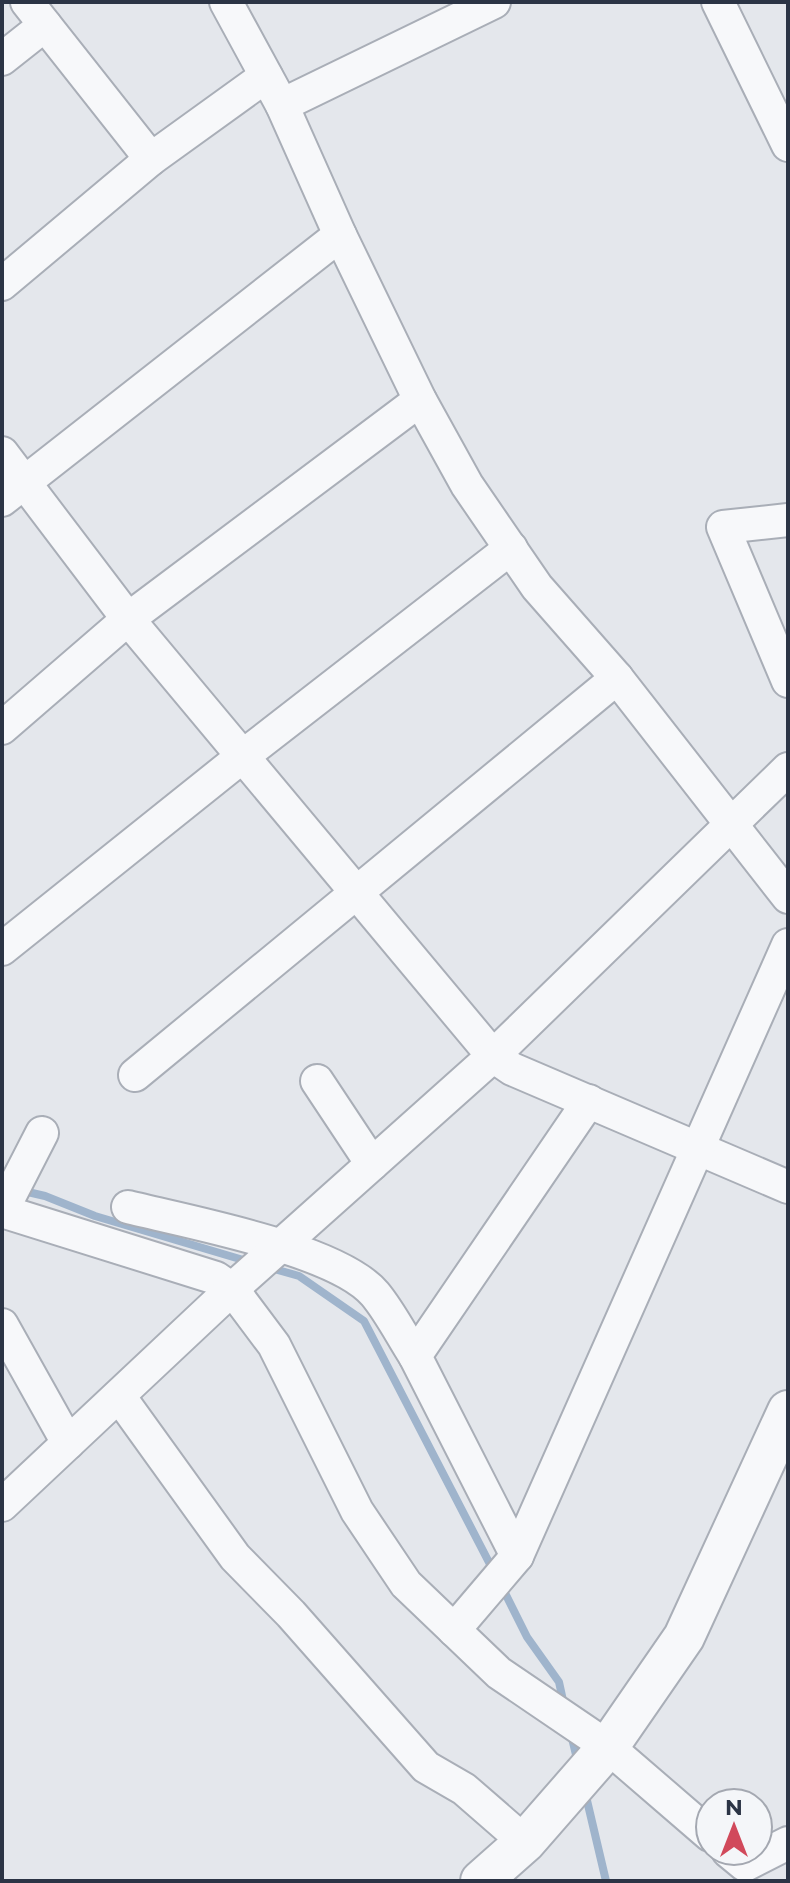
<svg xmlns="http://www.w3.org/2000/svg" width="790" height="1883" font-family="Montserrat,sans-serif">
<rect width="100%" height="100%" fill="#e4e7ec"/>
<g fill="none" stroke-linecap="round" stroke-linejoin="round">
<g stroke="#9fb4cc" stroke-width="8">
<polyline points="19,1190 45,1196 95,1216 250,1262"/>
<polyline points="267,1267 299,1276 364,1321 494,1572"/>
<polyline points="502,1587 527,1637 559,1682 564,1705"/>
<polyline points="571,1734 578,1763"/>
<polyline points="585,1792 606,1881"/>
</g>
<g stroke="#a9aeb7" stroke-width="36">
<g id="minor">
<polyline points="27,2 151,159"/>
<polyline points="226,2 282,105 340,235 420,400 467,485 537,587 617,678 788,897"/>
<polyline points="718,2 788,145"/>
<polyline points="2,59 45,25"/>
<polyline points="282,105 494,2"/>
<polyline points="2,284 151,159 266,76"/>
<polyline points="2,453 128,619 493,1056 512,1069 788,1187"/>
<polyline points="2,500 340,235"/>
<polyline points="788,520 723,527 788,681"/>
<polyline points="2,728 128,619 420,400"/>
<polyline points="2,949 243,756 511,548"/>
<polyline points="135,1075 617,678"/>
<polyline points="317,1081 372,1164"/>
<polyline points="589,1101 415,1356 517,1556 788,945"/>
<path d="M128 1207C187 1222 337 1249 375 1294 390 1312 402 1336 415 1356"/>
<polyline points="2,1211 216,1278 232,1289 274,1345 357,1511 406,1584 499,1673 608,1747 710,1835"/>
<polyline points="2,1211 42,1133"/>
<polyline points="2,1325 68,1443"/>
<polyline points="119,1396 235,1557 291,1614 426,1767 464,1789 525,1842"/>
<polyline points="2,1505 232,1289 493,1056 788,769"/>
<polyline points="454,1630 517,1556"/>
<polyline points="728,1851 745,1865 788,1843"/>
</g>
</g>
<g stroke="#a9aeb7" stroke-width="44">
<polyline id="tertiary" points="481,1881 525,1842 608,1747 684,1637 788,1411"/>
</g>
<use href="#minor" stroke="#f7f8fa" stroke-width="32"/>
<use href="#tertiary" stroke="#f7f8fa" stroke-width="40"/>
</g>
<rect width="790" height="1883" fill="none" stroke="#2b3445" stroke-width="8"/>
<g transform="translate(734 1827)"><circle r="38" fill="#f4f6f9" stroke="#a4a8b1" stroke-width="2"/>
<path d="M0-6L14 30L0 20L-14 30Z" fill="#d1495b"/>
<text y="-12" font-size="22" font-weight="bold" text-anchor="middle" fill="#2b3445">N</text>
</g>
</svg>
